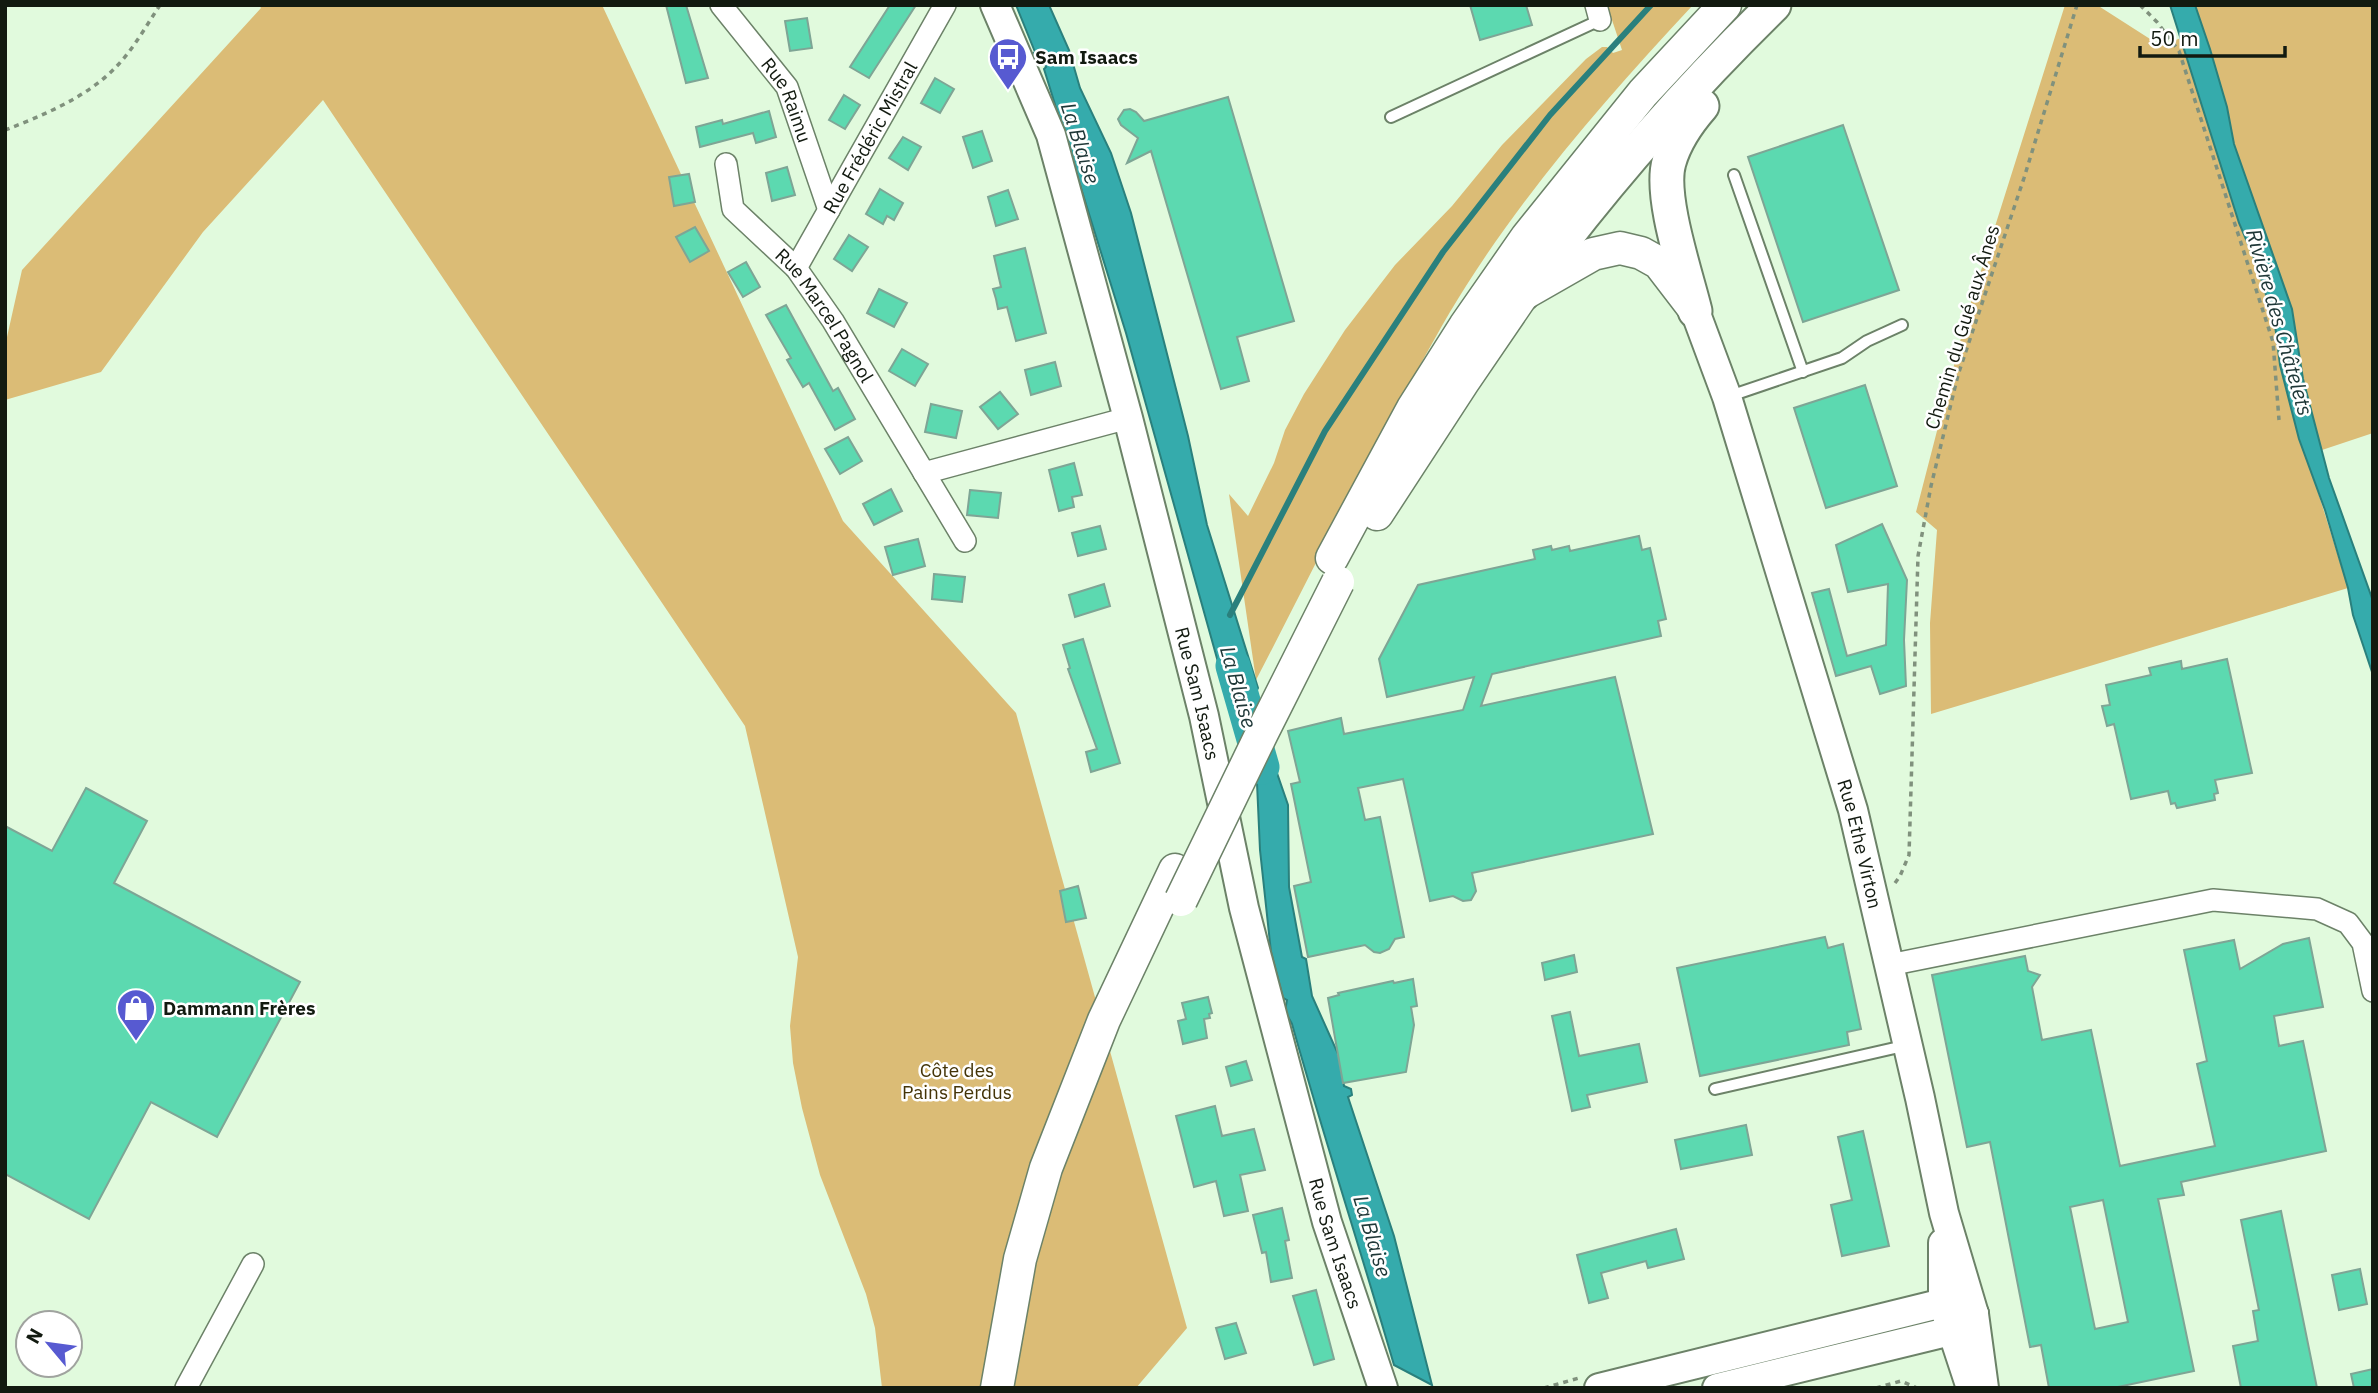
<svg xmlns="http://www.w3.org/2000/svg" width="2378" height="1393" font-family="'IBM Plex Sans',sans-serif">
<rect width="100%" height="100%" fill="#e1fadd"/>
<g fill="#dbbc76">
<polygon points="259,5 602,5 843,521 1016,713 1187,1328 1136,1388 882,1388 875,1328 866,1294 820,1175 802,1108 793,1063 790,1026 798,957 745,726 323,100 203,232 101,372 5,400 5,346 22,270 261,8"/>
<path d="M1607 5H1693C1611 93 1530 185 1466 286 1444 320 1425 357 1405 392 1353 487 1306 584 1256 680L1229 494 1248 516 1274 463 1285 430 1304 394 1345 330 1395 265 1452 206 1502 145 1586 59 1602 47H1607L1613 53 1622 50Z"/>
<polygon points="2065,5 2097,5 2161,46 2203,29 2195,5 2373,5 2373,433 2322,450 2317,489 2348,588 1931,714 1930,623 1937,530 1916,512 1967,315"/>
</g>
<g fill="#35abac" stroke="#2a807d" stroke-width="2">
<polygon points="1016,5 1049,5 1069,50 1080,88 1111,153 1131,213 1188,436 1207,525 1258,688 1237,730 1126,333 1044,69 1046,67 1044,62 1036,65 1032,54 1035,52"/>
<polygon points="2170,5 2195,5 2210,49 2227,107 2234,144 2292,309 2303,379 2329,478 2373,601 2373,675 2353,615 2348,588 2325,510 2299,439 2280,365 2275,325 2257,265 2239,223"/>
<path d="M1268 747 1288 805 1289 887 1302 957 1306 959 1312 996 1339 1056 1344 1086 1351 1089 1352 1095 1348 1097 1394 1236 1432 1385 1394 1365C1361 1251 1324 1138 1292 1024L1285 1011 1287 1000 1283 998 1271 952 1260 850 1257 783 1254 777Z"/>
</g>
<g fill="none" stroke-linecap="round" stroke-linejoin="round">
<polyline stroke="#2a807d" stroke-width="6" points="1230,615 1325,431 1443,252 1550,115 1651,5"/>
<polyline stroke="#35abac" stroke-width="35" points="1233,666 1262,767"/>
</g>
<g fill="#5cd9b0" stroke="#7ea595" stroke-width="2" fill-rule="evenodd">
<polygon points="666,5 686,5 708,78 686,83"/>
<polygon points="890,5 916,5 869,78 850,67"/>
<polygon points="1470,5 1526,5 1532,25 1480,40"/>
<polygon points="807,18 812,48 790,51 785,21"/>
<polygon points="935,78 954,89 940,113 921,103"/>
<polygon points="844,95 860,105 845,129 829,120"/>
<polygon points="1228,97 1294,321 1237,337 1249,381 1221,389 1151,151 1127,163 1138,138 1121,125 1118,119 1124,110 1130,109 1136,112 1144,121"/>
<polygon points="769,111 776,137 756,143 753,133 700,147 696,127 722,120 723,124"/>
<polygon points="1843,125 1899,290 1803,322 1748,157"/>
<polygon points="982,131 992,161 973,168 963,137"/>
<polygon points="903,137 921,147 908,170 889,158"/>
<polygon points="787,167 795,195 772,201 766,173"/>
<polygon points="689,174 695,202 674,206 669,177"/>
<polygon points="880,189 903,203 894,220 887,216 883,224 866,214"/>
<polygon points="1008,190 1018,219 996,226 988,197"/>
<polygon points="695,227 709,251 690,262 676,237"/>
<polygon points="849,235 868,247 852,271 834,259"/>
<polygon points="1025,248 1046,333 1016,341 1007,307 998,309 996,299 993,289 1001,287 994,256"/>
<polygon points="746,262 760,287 743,297 728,272"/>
<polygon points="879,289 907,303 894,327 867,313"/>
<polygon points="786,305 833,391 838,388 855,419 835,430 809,383 803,387 787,360 791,358 766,315"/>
<polygon points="902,349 928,364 915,386 889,371"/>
<polygon points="1055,362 1061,386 1031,395 1025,370"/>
<polygon points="1865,385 1897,486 1826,508 1794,408"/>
<polygon points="1000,392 1018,414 998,429 980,407"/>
<polygon points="931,404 962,411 956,438 925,432"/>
<polygon points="848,437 862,461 840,474 825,449"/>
<polygon points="1074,463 1082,495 1072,497 1074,507 1059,511 1049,470"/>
<polygon points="891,489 902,511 874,525 863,504"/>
<polygon points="970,490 1001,493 998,518 967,515"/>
<polygon points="1882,524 1907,580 1904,640 1906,686 1880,694 1871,666 1836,676 1812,593 1829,589 1847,656 1886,645 1888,584 1848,592 1836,545"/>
<polygon points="1100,526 1106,549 1078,556 1072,533"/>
<polygon points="1639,536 1642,550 1650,548 1666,619 1658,621 1661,636 1492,674 1481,706 1615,677 1653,834 1472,873 1476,891 1471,900 1463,901 1453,896 1430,901 1403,779 1358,788 1365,820 1380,817 1404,937 1395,939 1389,949 1380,953 1374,952 1365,945 1308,957 1294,886 1311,882 1291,784 1300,782 1288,731 1341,718 1344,734 1463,710 1474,677 1387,697 1379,659 1418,585 1535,559 1533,550 1551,546 1552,550 1569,546 1570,551"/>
<polygon points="918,539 925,566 893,575 885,547"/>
<polygon points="934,574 965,577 962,602 932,599"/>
<polygon points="1104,584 1110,606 1075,617 1069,595"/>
<polygon points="1083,639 1120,763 1091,772 1086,752 1097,749 1068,669 1070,668 1063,645"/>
<polygon points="2227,659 2252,773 2215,780 2218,793 2214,794 2215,800 2177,808 2175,803 2171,804 2168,791 2131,799 2114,724 2107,726 2102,706 2110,705 2106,685 2151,675 2149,668 2181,661 2182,669"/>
<polygon points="86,788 147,821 114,883 300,982 217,1137 151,1102 89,1219 5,1174 5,826 52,851"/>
<polygon points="1078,886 1086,918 1066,922 1060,891"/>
<polygon points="1825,937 1828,948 1843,944 1861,1029 1847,1032 1849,1045 1700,1076 1677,968"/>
<path d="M2309 938 2323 1007 2274 1016 2279 1046 2303 1041 2326 1151 2181 1182 2184 1195 2158 1199 2194 1371 2113 1388H2049L2041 1345 2030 1347 1990 1142 1967 1147 1932 975 2025 956 2028 971 2040 975 2032 987 2042 1040 2091 1030 2120 1166 2215 1146 2197 1064 2207 1061 2184 950 2234 940 2240 969 2283 944ZM2103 1200 2128 1322 2095 1329 2070 1207Z"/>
<polygon points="1574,955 1577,972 1545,980 1542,963"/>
<polygon points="1413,979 1417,1006 1411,1007 1414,1025 1406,1072 1343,1083 1328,998 1339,995 1338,993 1393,981 1394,983"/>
<polygon points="1208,997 1212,1013 1209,1014 1210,1018 1204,1019 1207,1038 1183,1044 1178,1021 1186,1019 1182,1003"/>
<polygon points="1570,1012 1579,1056 1639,1044 1647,1082 1587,1095 1590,1107 1572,1111 1552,1016"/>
<polygon points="1246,1061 1252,1080 1231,1086 1226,1067"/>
<polygon points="1215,1106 1222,1136 1254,1129 1265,1170 1240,1175 1248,1211 1224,1216 1216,1181 1194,1187 1176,1116"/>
<polygon points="1746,1125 1752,1155 1681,1169 1675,1140"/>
<polygon points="1863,1131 1889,1246 1842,1256 1831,1205 1852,1200 1838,1137"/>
<polygon points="1282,1208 1289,1240 1285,1241 1292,1278 1271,1282 1266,1252 1262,1253 1253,1215"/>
<polygon points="2281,1211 2317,1388 2241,1388 2233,1346 2258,1341 2253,1311 2259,1310 2241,1220"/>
<polygon points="1676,1229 1684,1259 1648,1268 1646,1261 1601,1273 1608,1298 1589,1303 1577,1255"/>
<polygon points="2360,1269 2367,1304 2339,1310 2332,1275"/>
<polygon points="1316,1290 1334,1359 1314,1365 1293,1296"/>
<polygon points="1236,1323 1246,1353 1225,1359 1216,1328"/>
<polygon points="2373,1369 2373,1388 2354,1388 2351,1374"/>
</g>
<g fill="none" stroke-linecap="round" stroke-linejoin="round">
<g stroke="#6c8268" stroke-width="14">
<g id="service">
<polyline points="1391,117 1600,20"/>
<polyline points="1734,175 1803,372"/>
<polyline points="1727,397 1842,358 1867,341 1902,325"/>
<polyline points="1715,1089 1908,1045"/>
</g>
</g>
<g stroke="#6c8268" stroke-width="24">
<g id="minor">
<path id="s1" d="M721 5 787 87 829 210"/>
<polyline points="1596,5 1600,20"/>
<path id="s2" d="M726 164 733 209 796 268 833 321 965 541"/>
<path id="s3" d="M796 268 945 5"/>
<polyline points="924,473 1128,418"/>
<polyline points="1889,965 2213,900 2317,909 2348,923 2363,943 2373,991"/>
<polyline points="186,1388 253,1264"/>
</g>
</g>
<g stroke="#6c8268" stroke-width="32">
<g id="secondary">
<path id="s4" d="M995 5 1051 135 1128 418 1204 716 1244 908 1327 1222 1383 1388"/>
<path id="s5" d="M1695 311 1727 397 1853 810 1920 1098 1944 1213 1974 1314 1984 1388"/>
<polyline points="1943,1243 1943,1303 1971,1388"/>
<polyline points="1599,1388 1943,1303 1974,1314"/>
<polyline points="1717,1388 1951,1331 1974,1314"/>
</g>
</g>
<g stroke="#6c8268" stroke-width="35">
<g id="primary">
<polyline points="1377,514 1463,382 1523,294 1593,254 1620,248 1641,253 1659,263 1692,306"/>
<polyline points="1332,558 1413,408 1465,326 1527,237 1643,93 1725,5"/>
<polyline points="997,1388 1020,1259 1046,1168 1104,1020 1175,870"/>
</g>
</g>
<g stroke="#6c8268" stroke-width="37">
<g id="trunk">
<path d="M1523 294C1596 194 1685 92 1774 5"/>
<path d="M1695 311C1686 274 1659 196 1669 162 1675 141 1688 122 1702 106"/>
</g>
</g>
<g stroke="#80917d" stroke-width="3.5" stroke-dasharray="5 5" stroke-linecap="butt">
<polyline points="2140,5 2157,22 2179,51 2273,342 2279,420"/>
<path d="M5 130C42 116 87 97 115 68 133 50 146 26 160 5"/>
<polyline points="1895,883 1900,876 1909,855 1918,556 1931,486 1958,375 2024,178 2077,5"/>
<polyline points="1544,1388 1579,1378"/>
<polyline points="1876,1388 1901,1381 1917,1388"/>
</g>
<use href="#service" stroke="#fff" stroke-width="10"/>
<use href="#minor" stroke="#fff" stroke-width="21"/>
<use href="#secondary" stroke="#fff" stroke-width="28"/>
<use href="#primary" stroke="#fff" stroke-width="32"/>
<use href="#trunk" stroke="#fff" stroke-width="33"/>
<g stroke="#6c8268" stroke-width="35" stroke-linecap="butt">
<polyline id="primary-bridge" points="1181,900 1262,733 1338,582"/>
</g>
<use href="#primary-bridge" stroke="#fff" stroke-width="32"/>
</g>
<defs>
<g id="bus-pin" transform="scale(2.0125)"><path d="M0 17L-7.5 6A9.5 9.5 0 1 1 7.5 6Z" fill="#575ad1" stroke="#fff"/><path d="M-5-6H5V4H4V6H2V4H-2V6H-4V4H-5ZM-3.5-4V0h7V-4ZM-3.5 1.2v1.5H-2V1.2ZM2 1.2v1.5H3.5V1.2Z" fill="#fff"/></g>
<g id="shop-pin" transform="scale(2.0125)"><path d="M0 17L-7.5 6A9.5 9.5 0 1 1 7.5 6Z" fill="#575ad1" stroke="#fff"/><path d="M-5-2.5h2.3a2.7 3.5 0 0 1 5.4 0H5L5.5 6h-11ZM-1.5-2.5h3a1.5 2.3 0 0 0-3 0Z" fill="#fff"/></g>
</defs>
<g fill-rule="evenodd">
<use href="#bus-pin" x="1008" y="57"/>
<use href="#shop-pin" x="136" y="1008"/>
</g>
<g text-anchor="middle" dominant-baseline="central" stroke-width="5" stroke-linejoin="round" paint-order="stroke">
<g font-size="19" font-weight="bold" fill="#121a10" stroke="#fff" text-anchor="start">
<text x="1035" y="57">Sam Isaacs</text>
<text x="163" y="1008">Dammann Frères</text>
</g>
<g font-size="19" fill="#121a10" stroke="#fff">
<text stroke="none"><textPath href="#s1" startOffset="117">Rue Raimu</textPath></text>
<text stroke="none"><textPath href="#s3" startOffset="150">Rue Frédéric Mistral</textPath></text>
<text stroke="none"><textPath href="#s2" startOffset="187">Rue Marcel Pagnol</textPath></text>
<text transform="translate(1962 327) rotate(-73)">Chemin du Gué aux Ânes</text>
<text stroke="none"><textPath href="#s4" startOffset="719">Rue Sam Isaacs</textPath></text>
<text stroke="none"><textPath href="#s5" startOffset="558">Rue Ethe Virton</textPath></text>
<text stroke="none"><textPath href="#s4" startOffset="1286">Rue Sam Isaacs</textPath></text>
</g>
<g font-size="19" fill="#443407" stroke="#fff">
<text x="957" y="1070">Côte des<tspan x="957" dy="22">Pains Perdus</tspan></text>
</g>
<g font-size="21" font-style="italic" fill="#1e3737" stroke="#fff">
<text transform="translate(1081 143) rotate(72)">La Blaise</text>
<text transform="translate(2280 322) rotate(74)">Rivière des Châtelets</text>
<text transform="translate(1239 687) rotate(74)">La Blaise</text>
<text transform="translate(1373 1236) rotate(73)">La Blaise</text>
</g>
</g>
<rect width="2378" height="1393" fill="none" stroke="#121a10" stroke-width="14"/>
<g transform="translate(49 1344) rotate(299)"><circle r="33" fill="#ffffff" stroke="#a0a39f" stroke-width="2"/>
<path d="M0-5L12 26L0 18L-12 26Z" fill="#575ad1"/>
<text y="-10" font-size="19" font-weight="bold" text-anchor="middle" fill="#121a10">N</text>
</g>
<path d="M2140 46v10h145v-10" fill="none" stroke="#121a10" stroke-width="3.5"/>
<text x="2150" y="46" font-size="21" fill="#121a10" stroke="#ffffff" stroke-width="5" paint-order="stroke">50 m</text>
</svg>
